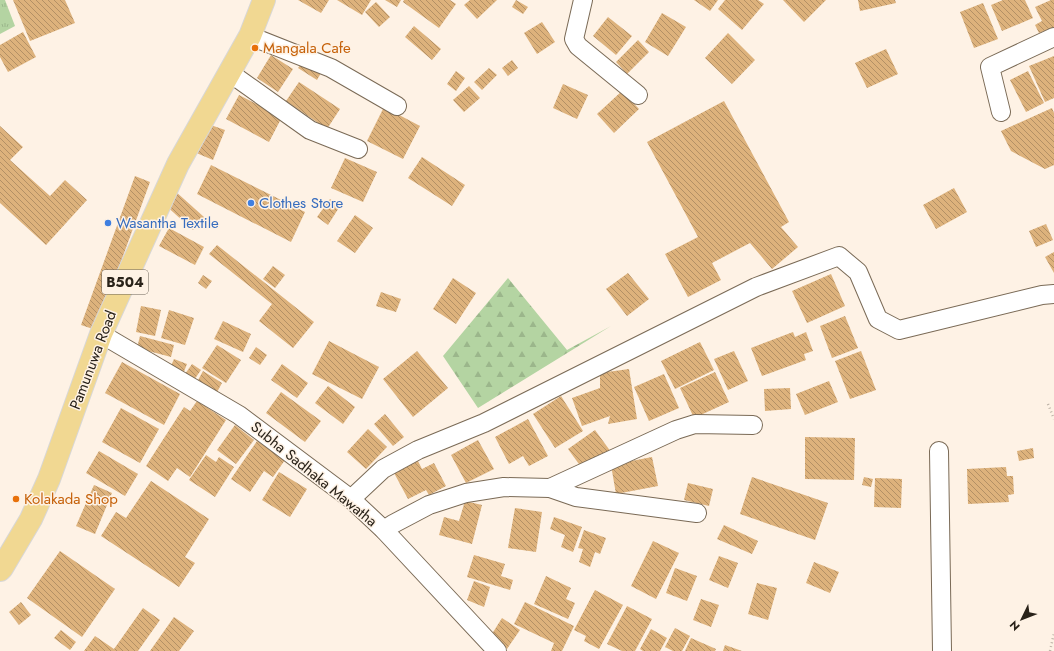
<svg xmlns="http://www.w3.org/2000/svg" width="1054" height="651" font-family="Jost,sans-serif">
	<defs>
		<pattern id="grass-tufts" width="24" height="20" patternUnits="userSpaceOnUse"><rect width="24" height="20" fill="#b4d4a2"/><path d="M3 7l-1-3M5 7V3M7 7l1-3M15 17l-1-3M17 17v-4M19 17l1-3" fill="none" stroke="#9bb68b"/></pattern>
		<pattern id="forest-firs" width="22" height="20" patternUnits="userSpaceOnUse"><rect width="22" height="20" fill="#b4d4a2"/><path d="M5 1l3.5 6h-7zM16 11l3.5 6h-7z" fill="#9bb68b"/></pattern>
		<pattern id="building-back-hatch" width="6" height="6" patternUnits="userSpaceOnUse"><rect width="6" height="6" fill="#ddb27c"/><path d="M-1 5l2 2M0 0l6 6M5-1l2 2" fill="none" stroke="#b39065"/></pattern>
	</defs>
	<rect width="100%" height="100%" fill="#fef2e5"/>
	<path fill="url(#grass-tufts)" d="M0,0h5l10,26 -15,8z"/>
	<path fill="url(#forest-firs)" d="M508,278l59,72 44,-24 -133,82 -35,-52z"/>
	<g fill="url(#building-back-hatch)">
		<path d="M13,0h52l10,23 -45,18z"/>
		<path d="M298,0h31l-8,13z"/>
		<path d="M337,0h34l-9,15z"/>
		<path d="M385,0h16l-4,7z"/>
		<path d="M404,0h46l6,4 -17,24 -36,-26z"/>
		<path d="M470,0h27l-20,19 -13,-14z"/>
		<path d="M516,0l12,7 -5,7 -11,-7z"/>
		<path d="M694,0h24l-8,11z"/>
		<path d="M725,0h33l6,4 -22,26 -24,-21z"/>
		<path d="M783,0h43l-22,22z"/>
		<path d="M858,0h37l1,3 -36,8z"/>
		<path d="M1003,0h22l8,18 -31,13 -11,-26z"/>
		<path d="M1051,0h3v27l-15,6 -4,-8 7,-4 -7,-14z"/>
		<path d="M376,2l14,15 -11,10 -14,-15z"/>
		<path d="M983,3l15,36 -24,9 -14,-36z"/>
		<path d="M662,13l24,14 -18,29 -23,-14z"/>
		<path d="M608,17l24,19 -16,19 -23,-19z"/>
		<path d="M542,22l13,20 -18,12 -13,-21z"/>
		<path d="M414,26l27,23 -9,11 -27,-23z"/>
		<path d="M23,32l13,25 -28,15 -8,-15v-12z"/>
		<path d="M728,33l27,27 -23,24 -27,-26z"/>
		<path d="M638,40l11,12 -22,22 -11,-12z"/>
		<path d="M886,49l12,25 -31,14 -12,-25z"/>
		<path d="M271,55l22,14 -15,23 -21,-14z"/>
		<path d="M1054,56v42l-9,4 -16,-36z"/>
		<path d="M512,60l6,8 -10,8 -6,-8z"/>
		<path d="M303,61l18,12 -4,7 -19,-12z"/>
		<path d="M489,68l8,7 -15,15 -8,-8z"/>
		<path d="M456,71l9,7 -9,13 -9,-7z"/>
		<path d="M1028,71l16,32 -18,9 -16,-32z"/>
		<path d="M299,82l41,27 -13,20 -41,-28z"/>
		<path d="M563,84l25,11 -11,24 -24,-11z"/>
		<path d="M469,86l11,12 -16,14 -11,-12z"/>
		<path d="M622,91l17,18 -25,24 -17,-19z"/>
		<path d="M239,95l43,22 -13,25 -43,-23z"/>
		<path d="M724,101l65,121 -8,5 17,20 -26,22 -22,-26 -38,20 9,17 -33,17 -23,-43 33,-17 -51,-95z"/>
		<path d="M384,107l36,19 -17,33 -36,-18z"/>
		<path d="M1052,108l2,5v52l-9,4 -34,-18 -10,-20z"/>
		<path d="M205,123l20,7 -12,30 -19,-8z"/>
		<path d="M0,126l23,21 -13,13 40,36 15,-16 22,20 -41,45 -46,-42z"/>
		<path d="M422,157l43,28 -13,21 -44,-28z"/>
		<path d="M345,158l32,14 -14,30 -32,-14z"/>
		<path d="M211,165l94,47 -14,30 -94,-48z"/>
		<path d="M135,176l15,6 -54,148 -15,-5z"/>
		<path d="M954,188l13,24 -31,17 -13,-24z"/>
		<path d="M175,191l29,26 -11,13 -29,-26z"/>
		<path d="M330,199l10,7 -12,19 -11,-8z"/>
		<path d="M355,215l18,13 -18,25 -18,-12z"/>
		<path d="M1046,224l7,16 -17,7 -7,-16z"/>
		<path d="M169,228l35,19 -9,18 -36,-19z"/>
		<path d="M217,245l97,77 -21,26 -34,-27 13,-17 -63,-50z"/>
		<path d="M1054,252v21l-9,-16z"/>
		<path d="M273,266l12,9 -10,13 -12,-9z"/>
		<path d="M628,273l21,26 -22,17 -21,-27z"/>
		<path d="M831,274l14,32 -38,17 -15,-32z"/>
		<path d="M203,275l9,6 -6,8 -8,-6z"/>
		<path d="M453,278l23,15 -20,31 -23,-15z"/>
		<path d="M381,292l20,7 -5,13 -20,-6z"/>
		<path d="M141,306l20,4 -6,26 -19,-4z"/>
		<path d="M169,310l25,8 -9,27 -24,-7z"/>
		<path d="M845,316l13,32 -26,10 -12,-32z"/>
		<path d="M223,321l28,13 -8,18 -29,-13z"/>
		<path d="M793,332l2,5 11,-5 7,19 -9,3 2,6 -44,16 -11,-28z"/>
		<path d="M140,336l34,9 -3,12 -34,-9z"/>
		<path d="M329,341l50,26 -17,32 -50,-25z"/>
		<path d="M700,342l14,28 -39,19 -14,-28z"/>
		<path d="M217,345l24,15 -15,23 -24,-15z"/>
		<path d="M256,347l11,8 -7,10 -11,-7z"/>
		<path d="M417,351l31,37 -35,29 -30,-38z"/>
		<path d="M734,351l14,30 -20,9 -14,-31z"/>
		<path d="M861,351l15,39 -26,9 -15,-38z"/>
		<path d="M174,359l13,5 -4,10 -13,-6z"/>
		<path d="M122,362l58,32 -16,31 -59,-32z"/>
		<path d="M192,364l9,6 -7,10 -9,-6z"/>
		<path d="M282,364l26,19 -11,15 -26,-18z"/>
		<path d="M629,369l8,50 -29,5 2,-8 -28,10 -10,-28 28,-10v-15z"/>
		<path d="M203,371l19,12 -6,11 -19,-12z"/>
		<path d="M715,372l14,30 -35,16 -14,-30z"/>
		<path d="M664,374l15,34 -30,13 -15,-34z"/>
		<path d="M829,381l9,21 -33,13 -9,-21z"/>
		<path d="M328,386l27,21 -12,17 -28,-21z"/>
		<path d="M790,388l1,21 -26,2 -1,-22z"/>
		<path d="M281,392l40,29 -16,21 -39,-29z"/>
		<path d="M561,396l22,35 -28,17 -22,-34z"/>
		<path d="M197,401l29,19 -36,57 -13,-9 -9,13 -22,-15 38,-59 6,4z"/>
		<path d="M121,408l38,21 -19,34 -38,-21z"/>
		<path d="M385,414l19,23 -11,9 -19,-22z"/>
		<path d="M528,419l20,37 -19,10 -6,-10 -14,8 -14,-27z"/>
		<path d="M235,425l19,15 -18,24 -19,-14z"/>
		<path d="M368,429l19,18 -21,22 -19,-17z"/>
		<path d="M595,430l16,22 -27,19 -16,-22z"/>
		<path d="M805,437l50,1 -1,42 -49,-1z"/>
		<path d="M478,440l16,29 -28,14 -15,-28z"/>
		<path d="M257,441l28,19 -12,17 -9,-6 -14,21 -19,-13z"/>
		<path d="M1033,448l1,10 -15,3 -2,-10z"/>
		<path d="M99,451l39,23 -13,22 -39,-23z"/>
		<path d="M206,455l10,7 3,-5 15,10 -19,30 -26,-17z"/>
		<path d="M652,457l6,29 -42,8 -5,-29z"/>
		<path d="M417,459l5,10 12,-6 12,23 -17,9 -3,-5 -18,9 -15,-28z"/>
		<path d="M1006,467l1,9h6l1,18 -6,1 1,7 -41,2 -1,-35z"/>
		<path d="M279,472l28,17 -17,28 -28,-17z"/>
		<path d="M752,477l76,26 -13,37 -75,-26z"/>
		<path d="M864,477l9,2 -2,8 -9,-2z"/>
		<path d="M875,478l27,1 -1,29 -27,-1z"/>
		<path d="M151,481l58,38 -24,38 10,6 -16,24 -78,-51 15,-24 10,6z"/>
		<path d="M688,483l25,6 -4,17 -25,-6z"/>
		<path d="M94,485l18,8 -17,41 -19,-8z"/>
		<path d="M465,501l17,4 -10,39 -33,-9 5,-18 15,4z"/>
		<path d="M515,508l27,4 -6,40 -28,-4z"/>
		<path d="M554,517l28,10 -9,25 -12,-5 4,-12 -15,-6z"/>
		<path d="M724,525l34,16 -6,13 -35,-15z"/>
		<path d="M584,530l22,8 -6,16 -5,-2 -5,15 -11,-5 4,-13 -5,-1z"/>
		<path d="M653,541l26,12 -23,46 -25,-13z"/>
		<path d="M60,551l55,38 -33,48 -55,-39z"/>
		<path d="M474,555l31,9 -4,12 12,4 -3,10 -43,-13z"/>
		<path d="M719,556l19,7 -10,25 -19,-8z"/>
		<path d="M814,562l25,10 -9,21 -24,-10z"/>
		<path d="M675,568l22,8 -10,25 -21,-8z"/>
		<path d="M546,576l25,12 -5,11 9,4 -7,16 -34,-15z"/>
		<path d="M474,581l16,6 -6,20 -17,-7z"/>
		<path d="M757,583l20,5 -9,32 -20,-6z"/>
		<path d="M595,590l28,15 -24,44 -15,-8 2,-5 -12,-6z"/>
		<path d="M701,599l18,6 -8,22 -18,-7z"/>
		<path d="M21,602l10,13 -12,10 -10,-13z"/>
		<path d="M525,602l49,24 -12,25h-11l3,-8 -40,-19z"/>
		<path d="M627,606l25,13 -17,32h-13l-15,-7z"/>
		<path d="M143,608l17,12 -22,31h-54l11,-15 19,13z"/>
		<path d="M174,617l20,14 -15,20h-29z"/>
		<path d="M502,618l18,12 -13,19 -17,-12z"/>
		<path d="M675,628l15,8 -8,15h-9l-8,-4z"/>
		<path d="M651,629l16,9 -7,13h-17l-3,-2z"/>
		<path d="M61,630l15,12 -6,8 -16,-12z"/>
		<path d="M691,638l25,11 -1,2h-30z"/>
		<path d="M725,645l17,6h-19z"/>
	</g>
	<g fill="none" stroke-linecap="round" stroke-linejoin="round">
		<defs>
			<g id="minor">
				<path d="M583,0l-9,39 4,7 60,49"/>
				<path d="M250,36l81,32 66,38"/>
				<path d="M230,73l80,57 48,19"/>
				<path d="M1001,112l-11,-45 64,-30"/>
				<path d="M101,334l138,81 112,84 33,31 113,121"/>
				<path d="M939,451l3,200"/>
				<path d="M550,488l26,9 121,16"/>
				<path d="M351,499l32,-30 35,-19 66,-27 272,-136 83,-31 19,16 20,47 21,11 143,-35 12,-1"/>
				<path d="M384,530l9,-6 36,-19 37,-12 38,-6 46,1 126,-58 19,-6 58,1"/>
			</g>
			<path id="major" d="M0,570l2,-2 29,-49 18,-40 52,-145 77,-170 72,-128 14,-36"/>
		</defs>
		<use href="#minor" stroke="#7a6a56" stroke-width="20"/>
		<use href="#major" stroke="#d8d7d6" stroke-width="24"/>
		<g stroke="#bbb1a5" stroke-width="2.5" stroke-dasharray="1 3" stroke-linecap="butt">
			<path d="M1048,404l6,15"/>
			<path d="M1050,651l4,-18"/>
		</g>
		<use href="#minor" stroke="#fff" stroke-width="18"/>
		<use href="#major" stroke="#f1d892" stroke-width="22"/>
	</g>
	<g fill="#e8710a" stroke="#fef2e5" stroke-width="1.5">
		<circle cx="255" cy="48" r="4"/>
		<circle cx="16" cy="499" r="4"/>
	</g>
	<g fill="#3f7fe0" stroke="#fef2e5" stroke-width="1.5">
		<circle cx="251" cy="203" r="4"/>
		<circle cx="108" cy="223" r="4"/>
	</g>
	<g text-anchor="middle" stroke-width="3" stroke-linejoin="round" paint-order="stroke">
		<rect fill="#fef2e5" stroke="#696056" stroke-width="1" x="102" y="270" width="46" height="24" rx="3"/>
		<g font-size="14" font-weight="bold" fill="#292219">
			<text x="125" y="287">B504</text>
		</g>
		<g font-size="15" fill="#c56008" stroke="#fef2e5" text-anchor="start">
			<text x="263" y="53">Mangala Cafe</text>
			<text x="24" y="504">Kolakada Shop</text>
		</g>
		<g font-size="15" fill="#366cbe" stroke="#fef2e5" text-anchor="start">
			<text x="259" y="208">Clothes Store</text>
			<text x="116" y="228">Wasantha Textile</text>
		</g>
		<g font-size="15" fill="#292219" stroke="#fef2e5">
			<text transform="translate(93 360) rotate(-69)" y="5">Pamunuwa Road</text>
			<text transform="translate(314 474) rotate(39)" y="5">Subha Sadhaka Mawatha</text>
		</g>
	</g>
	<g transform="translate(1022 619) rotate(227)" stroke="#fef2e5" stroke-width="3" paint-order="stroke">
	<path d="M0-3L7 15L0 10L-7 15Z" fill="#292219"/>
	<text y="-6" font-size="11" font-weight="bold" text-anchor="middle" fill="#292219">N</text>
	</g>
</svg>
